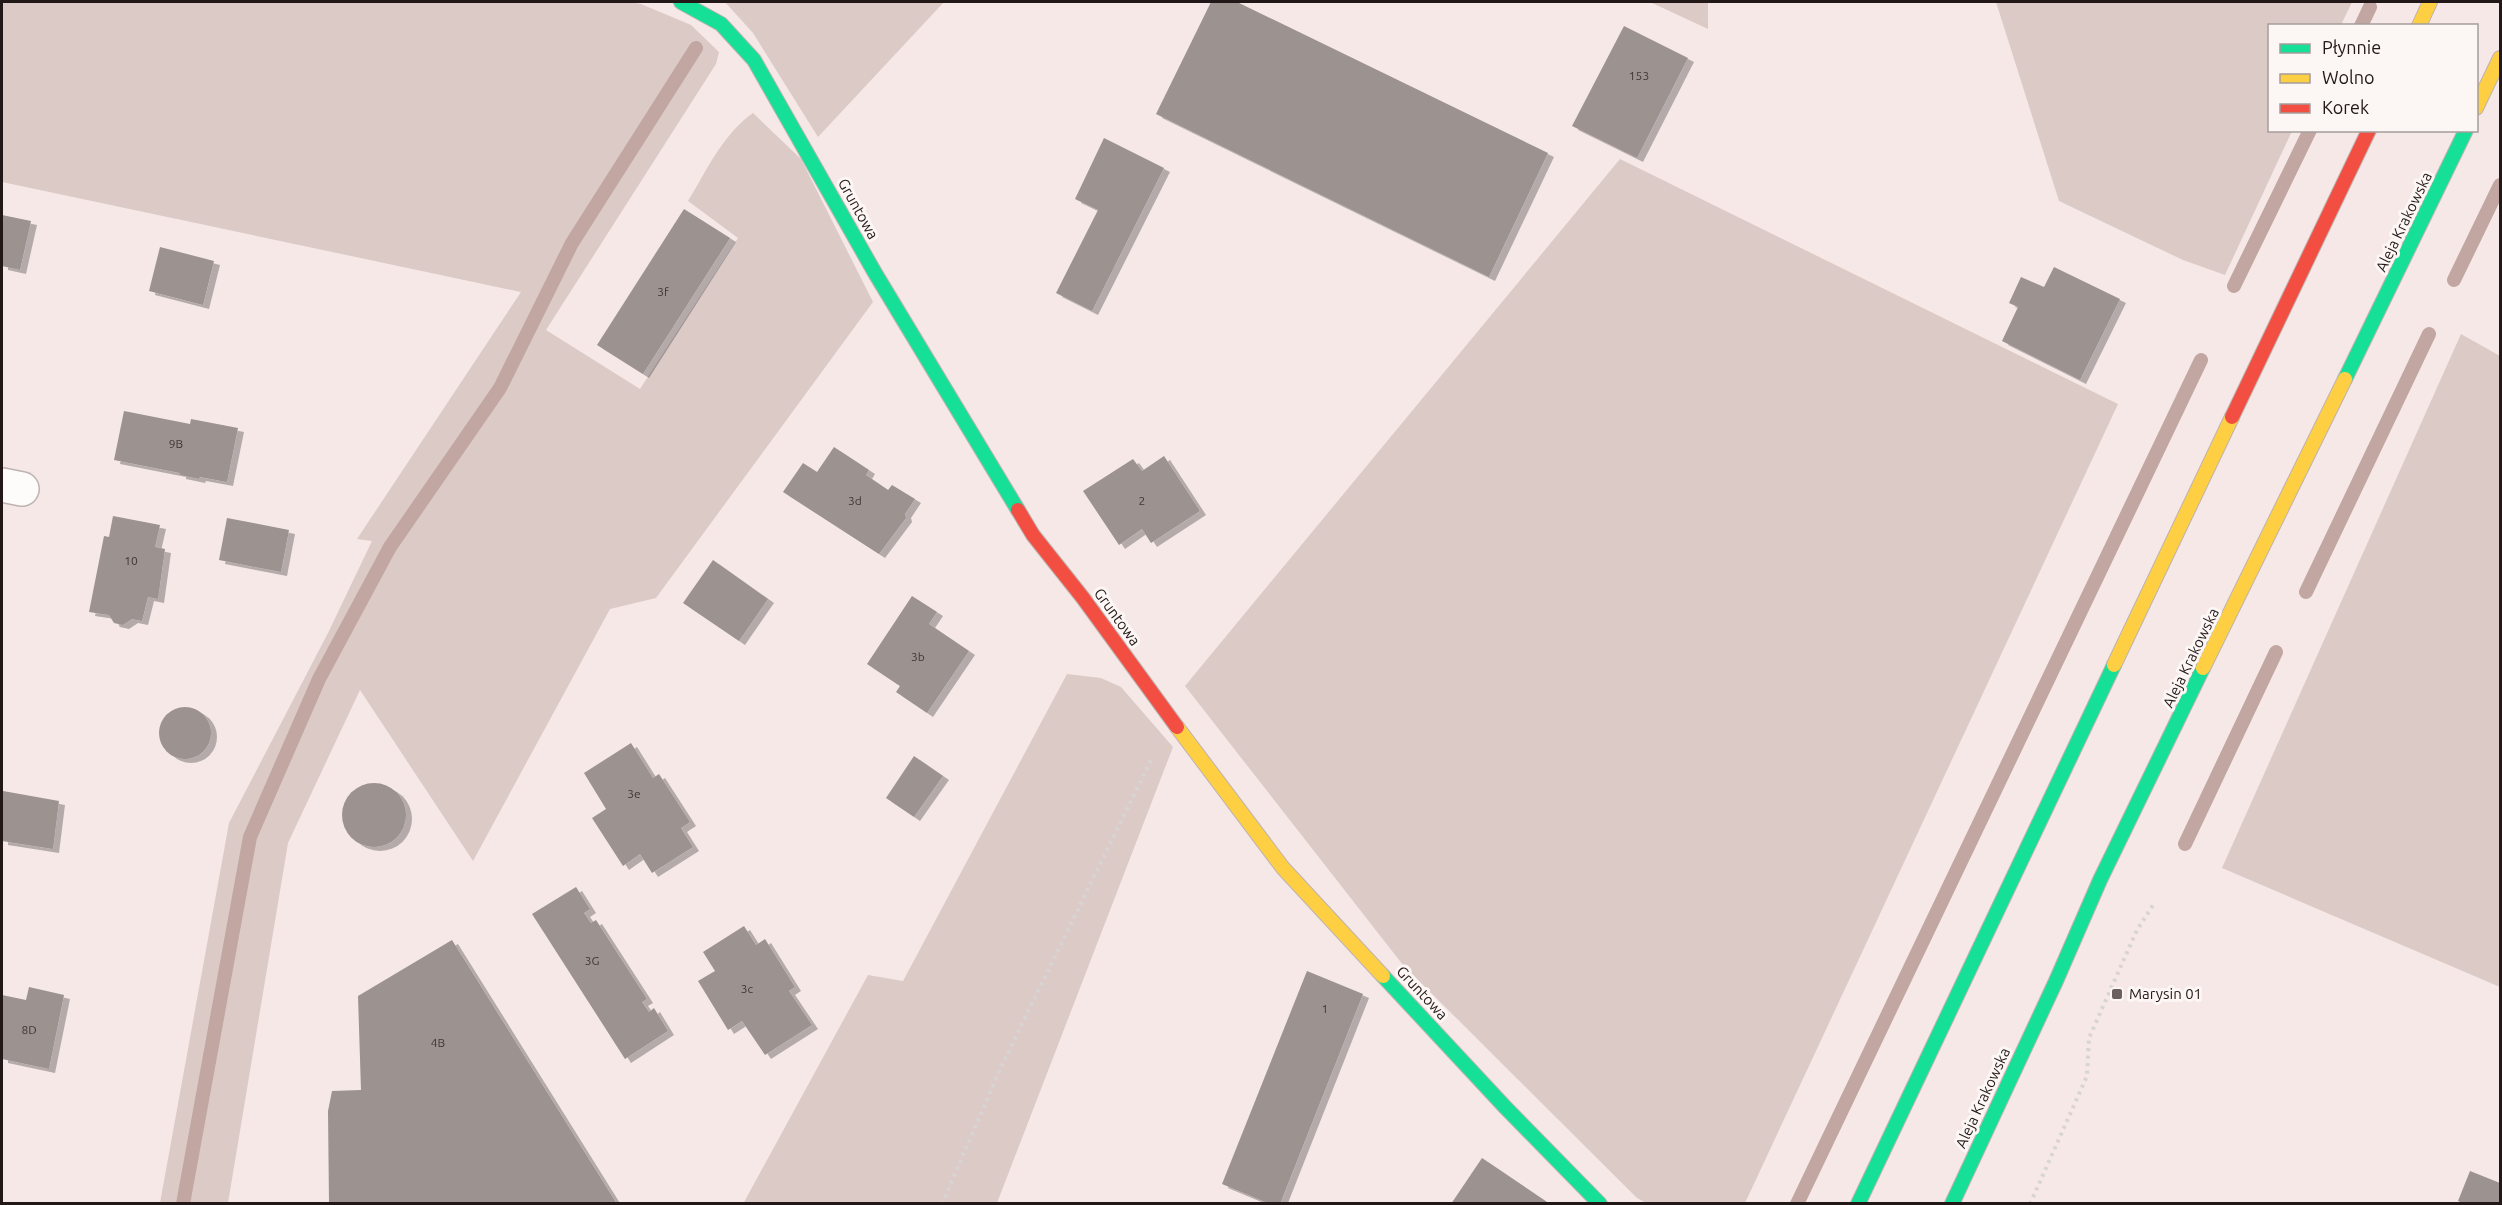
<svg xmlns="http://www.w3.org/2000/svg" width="2502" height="1205" font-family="Ubuntu,sans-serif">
	<defs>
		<filter id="shadow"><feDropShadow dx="6" dy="4" stdDeviation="0" flood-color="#0004"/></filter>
	</defs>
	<rect width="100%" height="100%" fill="#f5e8e6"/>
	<g fill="#dccac7">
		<path d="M2,2h627l12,2 50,21 28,27 -3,12 -170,266 94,59 98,-151 -50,-37c19,-31 35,-67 65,-88l48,46 72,143 -217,296 -46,11 -137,252 -113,-171 -72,153 -60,360h-68l69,-380 99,-190 44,-92 -15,-2 164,-247 -519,-110z"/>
		<path d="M725,2h219l-126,135 -65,-104z"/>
		<path d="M1650,2h58v27z"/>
		<path d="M1996,2h356l-11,23 -71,1v104l22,1 -67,144 -42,-15 -124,-59z"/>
		<path d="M1620,159l498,245 -373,799h-99l-9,-5 -234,-233 -218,-279z"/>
		<path d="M2461,334l39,22v631l-278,-119z"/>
		<path d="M1067,674l34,4 20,9 52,60 -176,456 -254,1 125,-229 35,6z"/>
	</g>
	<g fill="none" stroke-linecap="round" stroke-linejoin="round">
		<g stroke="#c1a6a2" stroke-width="14">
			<path d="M2361,26l9,-19"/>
			<path d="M2454,280l46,-95"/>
			<path d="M2234,286l76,-156"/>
			<path d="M2306,592l123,-258"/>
			<path d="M2185,844l91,-192"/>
			<path d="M183,1204l67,-367 69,-158 71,-132 110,-159 72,-145 124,-195"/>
			<path d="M1797,1204l404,-844"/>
		</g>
	</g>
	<g fill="#9c9290" filter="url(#shadow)">
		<path d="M1211,2h26l311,151 -59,124 -333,-163z"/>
		<path d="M1624,26l64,32 -51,100 -65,-32z"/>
		<path d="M1104,138l60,30 -72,143 -36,-18 42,-83 -23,-11z"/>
		<path d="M684,209l46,29 -87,136 -46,-29z"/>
		<path d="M2,215l29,6 -11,49 -18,-4z"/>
		<path d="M160,247l54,14 -11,44 -54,-14z"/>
		<path d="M2054,267l66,32 -40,81 -78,-39 16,-34 -9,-4 12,-26 23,10z"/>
		<path d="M124,411l66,13 1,-5 47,9 -11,54 -27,-5 -1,2 -19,-4v-2l-66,-13z"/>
		<path d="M834,447l35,23 -3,5 22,15 4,-5 23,14 -10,15 1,4 -27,36 -96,-62 20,-29 14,9z"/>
		<path d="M1164,456l36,55 -49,32 -9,-14 -23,16 -36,-54 50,-32 9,12z"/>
		<path d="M113,516l47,9 -5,22 10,2 -7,50 -10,-2 -6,24 -10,-2 -9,6 -9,-2 -5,-8 -20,-3 15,-76 5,1z"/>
		<path d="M227,518l62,12 -8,42 -62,-12z"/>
		<path d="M713,560l55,39 -29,42 -56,-38z"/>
		<path d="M912,596l25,16 -8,12 40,27 -42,62 -31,-21 4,-6 -33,-22z"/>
		<circle cx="185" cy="733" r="26"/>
		<path d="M631,743l22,35 6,-4 31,48 -9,6 12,19 -41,26 -12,-19 -17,12 -31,-48 14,-9 -22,-36z"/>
		<path d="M914,756l29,20 -29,41 -28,-19z"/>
		<circle cx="374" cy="815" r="32"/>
		<path d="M3,791l56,10 -6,48 -51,-8z"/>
		<path d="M576,887l14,22 -6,4 7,10 5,-3 51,79 -5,3 7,10 5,-4 14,23 -43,28 -93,-145z"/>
		<path d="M744,926l12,19 9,-6 30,48 -6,4 23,34 -47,30 -23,-34 -14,9 -30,-49 17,-10 -12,-19z"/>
		<path d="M452,940l165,264h-288l-1,-93 4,-20 29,-1 -3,-94z"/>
		<path d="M1307,971l56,23 -83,210h-10l-48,-20z"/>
		<path d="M29,987l35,8 -15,74 -47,-10v-64l24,5z"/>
		<path d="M1482,1158l65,44 -96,2z"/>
		<path d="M2470,1171l30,12v21h-35l-7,-3z"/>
	</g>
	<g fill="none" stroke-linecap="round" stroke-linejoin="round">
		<defs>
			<path id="street" d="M2,485l20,4"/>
			<g id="fast">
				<path d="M681,2l40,22 33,36 121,213 143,237"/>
				<path d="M2345,379l121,-249"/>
				<path d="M1383,976l122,131 95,97"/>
				<path d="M1858,1204l256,-539"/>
				<path d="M1952,1204l104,-223 44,-101 103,-212"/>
			</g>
			<g id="slow">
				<path d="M2419,26l11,-24"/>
				<path d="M2476,108l24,-50"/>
				<path d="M2114,665l118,-248"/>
				<path d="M2203,668l142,-289"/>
				<path d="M1177,727l106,141 100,108"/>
			</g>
			<g id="jam">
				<path d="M2232,417l137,-287"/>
				<path d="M1018,510l15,25 50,63 94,129"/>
			</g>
		</defs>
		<use href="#street" stroke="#bdb3b1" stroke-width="36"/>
		<use href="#fast" stroke="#bdb3b1" stroke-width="16"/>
		<use href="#slow" stroke="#bdb3b1" stroke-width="16"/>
		<use href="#jam" stroke="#bdb3b1" stroke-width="16"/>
		<g stroke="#d8d4d4" stroke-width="4" stroke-dasharray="3 4.5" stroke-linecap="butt">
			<path d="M942,1204l60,-139 150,-307"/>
			<path d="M2030,1204l57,-128 2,-38 48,-108 18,-28"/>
		</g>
		<use href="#street" stroke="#fefcfb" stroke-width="33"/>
		<use href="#fast" stroke="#16e098" stroke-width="14"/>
		<use href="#slow" stroke="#ffcf43" stroke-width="14"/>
		<use href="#jam" stroke="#f24e42" stroke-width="14"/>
	</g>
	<rect fill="#6c615f" stroke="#fcf6f5" stroke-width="2" x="2111" y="988" width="12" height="12" rx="3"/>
	<g text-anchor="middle" stroke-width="6" stroke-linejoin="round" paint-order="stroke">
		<g font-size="12" fill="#403635">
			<text x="1639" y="80">153</text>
			<text x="663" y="296">3f</text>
			<text x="176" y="448">9B</text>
			<text x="855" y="505">3d</text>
			<text x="1142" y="505">2</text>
			<text x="131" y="565">10</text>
			<text x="918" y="661">3b</text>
			<text x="634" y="798">3e</text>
			<text x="592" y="965">3G</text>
			<text x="747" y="993">3c</text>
			<text x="1325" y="1013">1</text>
			<text x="29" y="1034">8D</text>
			<text x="438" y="1047">4B</text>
		</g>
		<g font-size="15" fill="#221817" stroke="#fcf6f5">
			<text transform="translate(858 209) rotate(61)" y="5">Gruntowa</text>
			<text transform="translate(2404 222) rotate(-64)" y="5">Aleja Krakowska</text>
			<text transform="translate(1117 617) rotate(54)" y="5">Gruntowa</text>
			<text transform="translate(2191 658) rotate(-64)" y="5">Aleja Krakowska</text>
			<text transform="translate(1422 993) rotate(47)" y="5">Gruntowa</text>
			<text transform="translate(1983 1098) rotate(-65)" y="5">Aleja Krakowska</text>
		</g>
		<g font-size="15" fill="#221817" stroke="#fcf6f5" text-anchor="start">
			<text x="2129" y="999">Marysin 01</text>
		</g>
	</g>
	<rect width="2502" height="1205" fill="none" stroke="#221817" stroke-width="6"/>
	<rect x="2268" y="24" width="210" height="108" fill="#fcf6f5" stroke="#a59d9c" stroke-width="1.5"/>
	<rect x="2280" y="44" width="30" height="9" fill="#16e098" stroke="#a59d9c" stroke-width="1.5"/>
	<text x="2322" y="54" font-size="18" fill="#221817">Płynnie</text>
	<rect x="2280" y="74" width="30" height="9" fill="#ffcf43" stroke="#a59d9c" stroke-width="1.5"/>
	<text x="2322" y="84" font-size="18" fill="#221817">Wolno</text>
	<rect x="2280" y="104" width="30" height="9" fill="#f24e42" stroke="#a59d9c" stroke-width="1.5"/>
	<text x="2322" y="114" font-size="18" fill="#221817">Korek</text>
</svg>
